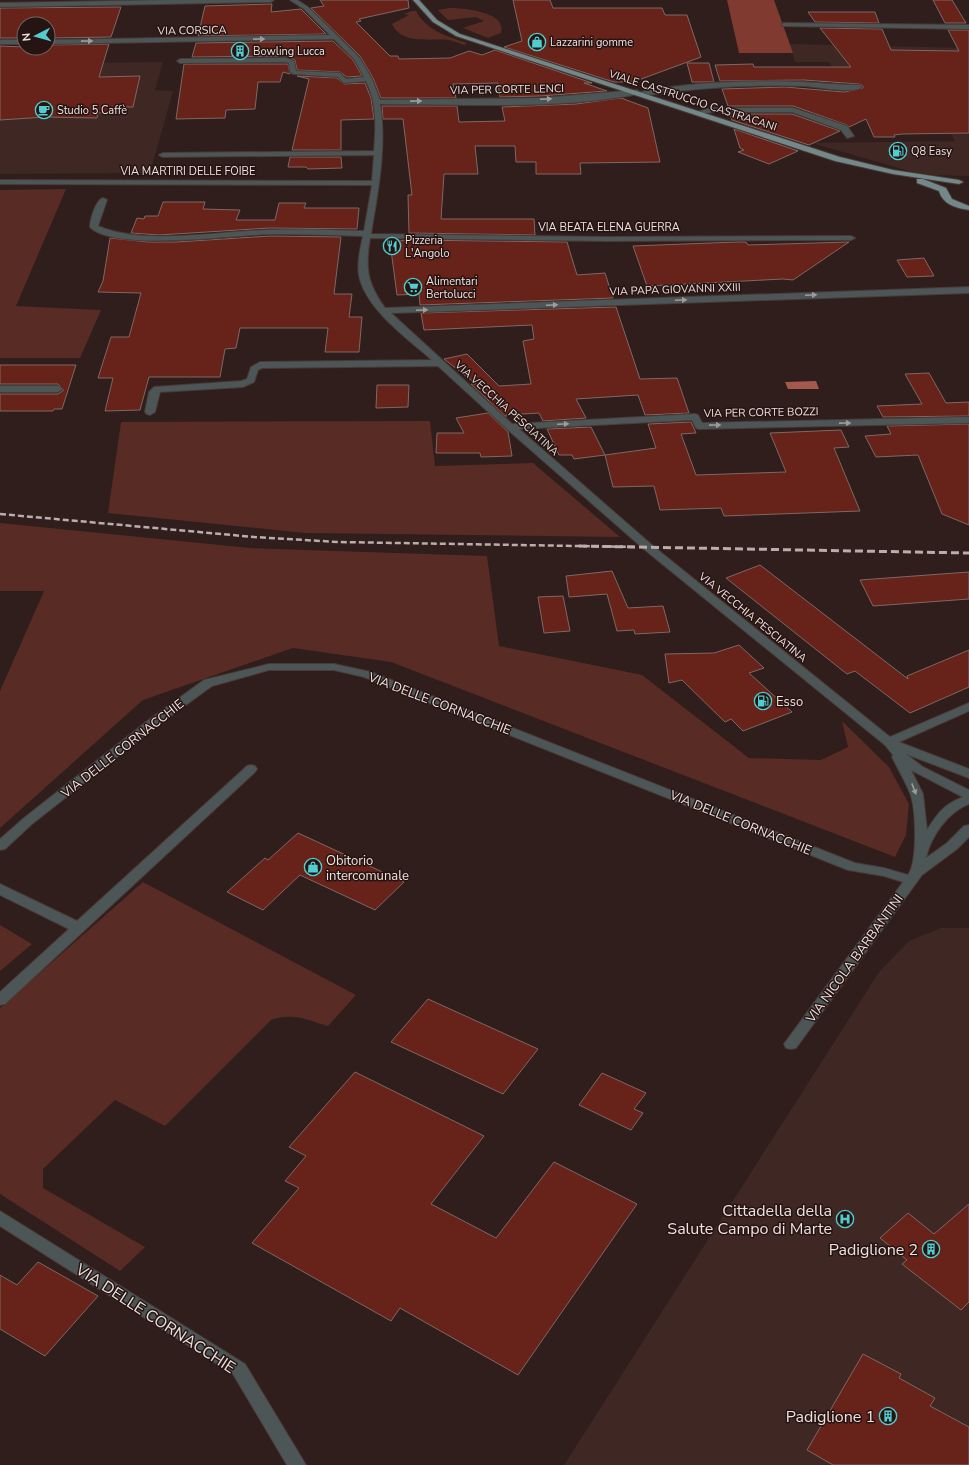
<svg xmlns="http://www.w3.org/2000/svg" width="969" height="1465" font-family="'Nunito Sans',sans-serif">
	<rect width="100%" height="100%" fill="#2f1e1b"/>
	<g fill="#3f2723">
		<path d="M790,44l179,4v128l-36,-1 -21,-3 -100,-29 143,-2 -29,-57h-83l-14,-22h-34z"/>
		<path d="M0,61l65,2 98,-1 -8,28 18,1 -23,82 -150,1z"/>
		<path d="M941,928h28v537h-405l315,-493 30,-31z"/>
	</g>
	<g fill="#582b24">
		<path d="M450,8c13,0 58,4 51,25l-13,5 -25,-10 21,-7 -8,-4 -28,3 -10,-10z"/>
		<path d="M412,11h4c10,19 32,26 51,32l-3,2c-5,-2 -10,-4 -15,-5 -18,-2 -48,5 -57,-16l17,-9 -5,-1z"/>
		<path d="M66,189l-50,117 85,4 -21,48h-80v-168z"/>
		<path d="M430,421l5,45 98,-3 87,74 -315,-4 -197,-20 13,-91z"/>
		<path d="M0,523l250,25 237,8 12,90 143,29 107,83 72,2 27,-13 -6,-26 47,46 20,37 -3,31 -11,22 -504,-195 -98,-14 -150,52 -143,128v-137l44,-100h-44z"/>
		<path d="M143,882l213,113 -28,31c-20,-6 -36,-14 -57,-6l-106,106 -50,-26 -72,69v19l102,59 -25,24 -120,-77v-186z"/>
		<path d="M0,925l32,19 -32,27z"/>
	</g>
	<path fill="#813a2f" d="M727,0h47l19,53h-54z"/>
	<path fill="#a3594d" d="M816,381l3,8h-31l-3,-7z"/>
	<g fill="#672219" stroke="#7e6864">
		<path d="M320,0h88l1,8 -50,11 2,2 -5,1 34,34h8l1,3 51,-1 19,-7 13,4 13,-5 97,33h-8l23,8 -67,5 -40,1 -2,-14 -45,1 3,14h-75l-8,-20 -13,-22 -49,-48 13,-2z"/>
		<path d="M513,0h37l3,8h109l3,7h22l14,42 -68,25h-19l-110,-35 18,-6z"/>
		<path d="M933,0h19l14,23h-21z"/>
		<path d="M272,4l-1,8 30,-3 25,25 -128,2 7,-30z"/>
		<path d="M121,7l-10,30 -63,1v-14h-24v14h-24v-30z"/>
		<path d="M808,12h67l4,11 -64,-1z"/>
		<path d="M820,28l62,1 9,21 68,1 -11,-21h21v103l-67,1 -8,1 1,2h-21l-8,-18 -17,8 -2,-2 -54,-19h-65l-6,-17 63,-2 59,5 19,-4v-2l-4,-2 -55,-4 -84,1 -5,-16 38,-1 1,3h97z"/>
		<path d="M333,41l20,19 9,16 -15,1 -7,-5 -43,-2 -2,-10 -9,-4 -94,1 4,-14z"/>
		<path d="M109,44l-10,33 41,-1 -7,31h-9l-1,5 -25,1 -1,5 -51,-1 -46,3v-74l48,2v-3z"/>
		<path d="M687,63h22l5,19h-22z"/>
		<path d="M184,64h104l2,10 -7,-2 -3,10h-22l-3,27 -29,1 -1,8 -49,1z"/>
		<path d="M297,76l40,2 7,6 21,-1 6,15 3,21 -33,1v30h-49l17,-71z"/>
		<path d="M621,98l27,10 12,54 -80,1 1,11h-45v-12h-20l-1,-16h-40l3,28h-34l-3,45h93l1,16 -126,-2 -1,-38h4l-9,-76h-20l-1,-13h75l2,16 46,-1 -3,-14 74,-3z"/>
		<path d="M730,114h62l48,17 -31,14 -77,-25z"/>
		<path d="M734,129l64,22 -29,13 -31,-12 6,-2 -4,-2z"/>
		<path d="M290,157h51l1,11 -34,1 -2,-2h-18z"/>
		<path d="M163,202h42l-2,7 37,1 -4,10h39l4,-17h27l-2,5h55l-2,21 -87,-1 -111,7 -28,-2 6,-15 7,1 1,-3h13z"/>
		<path d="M271,236l70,1 -7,57h18l-3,23h13l-3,35h-34l3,-24h-88l-4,20 -11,1 -5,28h-71l-9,33 -35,1 8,-33h-15l13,-41h18l12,-44 -43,-1 5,-11 7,-43 38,4h28z"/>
		<path d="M409,240l158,2 10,33 28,-2 8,25 -193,7 -1,-11 -22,1 -7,-53z"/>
		<path d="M737,242h9l2,3 101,-3 -56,38 -10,-1 -136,7 -14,-40z"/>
		<path d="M924,258l10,18 -27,1 -10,-17z"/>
		<path d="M616,307l24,72 37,-1 12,35 -44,2 -7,-20 -62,4 10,19 -43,3 -4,-8 -33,2v2l-35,-33h5l-32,-25 23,-5 32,32 32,-2 -8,-43 11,-2 -2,-14 -108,5 -3,-17z"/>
		<path d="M0,365h76l-14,44h-8l-1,2h-53v-17h58l6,-4 -6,-6h-58z"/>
		<path d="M929,373l17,30 23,-1v14l-86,1 -6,-11 45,-2 -17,-30z"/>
		<path d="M377,385h32l-1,22 -32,1z"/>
		<path d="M488,413l20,19 4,24 -31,1 -1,-4h-44l1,-20h27l-8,-15z"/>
		<path d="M691,422l5,11 -15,1 15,41 90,-3 -16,-39 71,-3 8,17 -15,1 26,63 -136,5 -3,-8 -61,2 -6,-24 -41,1 -8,-32 -31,4 -2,-4h-13l-12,-26 44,-2 14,28 51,-7 -8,-24z"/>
		<path d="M969,424v101l-27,-11 -24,-59 -42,2 -11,-21 26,-2 -4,-8z"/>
		<path d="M760,565l148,114 -1,-3 62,-26v37l-59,26 -55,-42 -8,3 -121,-96z"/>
		<path d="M612,571l16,37 35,-2 7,26 -35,2 -1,-4 -17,1 -10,-37 -38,3 -3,-21z"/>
		<path d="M969,572v27l-96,7 -13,-26z"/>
		<path d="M563,596l7,35 -26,2 -6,-36z"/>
		<path d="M739,645l25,23 -15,5 43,39 -49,19 -12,-12 -6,3 -43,-42 -13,3 -4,-29 49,-1z"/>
		<path d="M298,833l106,49 -29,28 -75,-35 -37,35 -36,-18 38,-34 3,2z"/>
		<path d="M428,999l110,50 -35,45 -112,-52z"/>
		<path d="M355,1072l129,64 -53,68 65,34 58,-76 83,42 -119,171 -118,-67 -9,13 -139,-78 47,-55 -14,-7 21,-25 -17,-9z"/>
		<path d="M602,1073l44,20 -12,16 9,4 -12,17 -52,-25z"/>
		<path d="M969,1204v98l-8,8 -59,-46 5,-4 -27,-22 28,-25 26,21z"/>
		<path d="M38,1262l60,34 -53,60 -45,-27v-54l17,10z"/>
		<path d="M863,1354l38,20 -2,4 36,20 -5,8 39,21v38h-136l-26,-15z"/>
	</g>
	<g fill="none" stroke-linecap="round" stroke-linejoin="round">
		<defs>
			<g id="minor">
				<path d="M169,0h105l-3,2 -271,5v-4z"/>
				<path d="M290,0h7l11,7 51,50 13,22 8,21 160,-2 97,-8 3,2c53,-10 111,-12 164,-10 19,1 37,3 55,3l3,2c-8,7 -45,0 -57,-1 -54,-2 -109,2 -163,10l-3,-2c-81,16 -176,10 -259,10 7,43 -2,87 -9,130l236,3 244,-1 4,2 -4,2 -244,1 -237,-3c-5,31 -3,45 15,70l584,-21v6l-578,20 121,111 183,-10 3,1 4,8 267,-6v6l-270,6 -3,-1 -4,-8 -173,9 134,117 237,191 79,-34v8l-70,31 70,27v9l-63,-24 17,13 46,23v14c-21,8 -38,32 -43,54l21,-15 17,-17 5,-1v12l-12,12 -35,26 -126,173 -5,1 -5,-1 -2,-4 119,-162 -19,-6 -36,-6 -484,-193 -30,-7h-65l-57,16 -58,42 -122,96 -27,25 -5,1v-11l24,-21 122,-96 58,-42 65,-16h65l37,8 484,191 29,5 24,7c10,-14 8,-67 2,-82 -5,-12 -12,-24 -18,-36l1,-2 -8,-10 -240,-195 -138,-121 -69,-63 -176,2 -4,2 -4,12 -11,5 -83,5 -5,20 -5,3 -3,-1 -2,-2 4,-20 5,-5 87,-6 6,-2 4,-12 9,-5 172,-2c-24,-21 -63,-49 -72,-80 -4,-14 0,-30 3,-44 -31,-1 -61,-2 -92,-2 -36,1 -157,18 -181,-7 0,-8 6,-27 13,-29l4,2 -9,26c46,20 121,5 172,4 31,-1 62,0 94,1l8,-46 -372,-1v-4l372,1 2,-26 -211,2 -4,-2 4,-2 211,-2c2,-24 3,-48 -8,-70l-22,2 -6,-6 -45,-3 -3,-2 -1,-9 -4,-1 -105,1 -3,-2 3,-2 106,-1 8,3 2,10 44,2 6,6 18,-2 -10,-18 -20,-20 -286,5v-4l282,-5 -26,-26zM911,770l52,27c-20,8 -25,16 -36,33l-4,-36z"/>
				<path d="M784,23l185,2v4l-187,-3v-2z"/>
				<rect x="0" y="40" width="24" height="4"/>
				<path d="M712,108h81l54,18 7,10 -7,2 -6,-8 -49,-18h-80l-15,3 -4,-2z"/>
				<path d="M0,386h58l5,3 -5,3h-58z"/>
				<path d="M251,765l4,1 2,3 -2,3 -250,232 -5,1v-13l69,-63 -69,-34v-11l77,37 170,-155z"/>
				<path d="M0,1211l245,153 61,101h-19l-54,-91 -233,-148z"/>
			</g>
			<g id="major">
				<path d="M413,0h6l18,20 23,14 380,123 53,13 66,10 4,2 -4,2 -66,-10 -58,-13 -379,-125 -23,-14z"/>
				<path d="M917,179h6l23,9 6,11 17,7v4c-12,-2 -26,-5 -30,-19l-22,-8z"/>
			</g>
		</defs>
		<use href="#minor" stroke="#4a3936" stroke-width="2"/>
		<use href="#major" stroke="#4a3936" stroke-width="2"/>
		<use href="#minor" fill="#4c5656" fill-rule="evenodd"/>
		<use href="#major" fill="#738888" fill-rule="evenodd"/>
		<path stroke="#bbadab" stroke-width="2.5" stroke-dasharray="6 3" stroke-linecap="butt" d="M0,514l254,23 84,5 298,5"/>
		<path stroke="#bbadab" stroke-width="3" stroke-dasharray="8 4" stroke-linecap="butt" d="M579,546l390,7"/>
	</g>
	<defs><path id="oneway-solid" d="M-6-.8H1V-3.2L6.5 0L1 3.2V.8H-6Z"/></defs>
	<g fill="#9d9c9a">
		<use href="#oneway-solid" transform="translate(259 39) rotate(-1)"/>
		<use href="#oneway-solid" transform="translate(87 41) rotate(-1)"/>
		<use href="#oneway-solid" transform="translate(546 99) rotate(-3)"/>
		<use href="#oneway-solid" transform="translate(416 101) rotate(-1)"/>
		<use href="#oneway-solid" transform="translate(811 295) rotate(-2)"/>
		<use href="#oneway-solid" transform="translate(681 300) rotate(-2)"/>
		<use href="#oneway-solid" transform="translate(552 305) rotate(-2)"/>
		<use href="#oneway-solid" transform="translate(422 310) rotate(-2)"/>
		<use href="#oneway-solid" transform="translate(845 423) rotate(-1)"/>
		<use href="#oneway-solid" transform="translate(563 424) rotate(-3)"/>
		<use href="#oneway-solid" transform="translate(715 425) rotate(-1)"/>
		<use href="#oneway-solid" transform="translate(914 789) rotate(69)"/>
	</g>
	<defs>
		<symbol id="shop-ring" viewBox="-11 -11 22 22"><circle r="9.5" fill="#251412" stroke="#52cdcf" stroke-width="1.5"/><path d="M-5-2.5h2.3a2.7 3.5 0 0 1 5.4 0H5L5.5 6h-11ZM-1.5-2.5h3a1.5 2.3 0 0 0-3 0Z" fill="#52cdcf"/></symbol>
		<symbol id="building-ring" viewBox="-11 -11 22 22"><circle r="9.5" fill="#251412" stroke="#52cdcf" stroke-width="1.5"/><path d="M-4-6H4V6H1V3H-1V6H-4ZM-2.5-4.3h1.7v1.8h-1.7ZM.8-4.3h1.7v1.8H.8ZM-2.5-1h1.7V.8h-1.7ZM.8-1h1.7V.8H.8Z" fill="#52cdcf"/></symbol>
		<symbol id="cafe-ring" viewBox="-11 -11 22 22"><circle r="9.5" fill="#251412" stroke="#52cdcf" stroke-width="1.5"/><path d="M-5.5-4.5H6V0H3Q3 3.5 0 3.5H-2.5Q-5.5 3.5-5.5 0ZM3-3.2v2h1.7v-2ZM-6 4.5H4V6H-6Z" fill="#52cdcf"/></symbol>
		<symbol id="fuel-ring" viewBox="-11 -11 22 22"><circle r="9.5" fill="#251412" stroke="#52cdcf" stroke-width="1.5"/><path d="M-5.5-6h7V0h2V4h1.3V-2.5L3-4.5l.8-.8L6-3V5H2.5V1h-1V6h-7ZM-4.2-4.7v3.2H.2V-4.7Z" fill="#52cdcf"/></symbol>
		<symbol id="restaurant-ring" viewBox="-11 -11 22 22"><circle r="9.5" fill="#251412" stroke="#52cdcf" stroke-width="1.5"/><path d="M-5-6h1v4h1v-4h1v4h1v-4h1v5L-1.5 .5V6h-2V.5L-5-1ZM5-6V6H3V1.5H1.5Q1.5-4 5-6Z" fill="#52cdcf"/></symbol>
		<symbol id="supermarket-ring" viewBox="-11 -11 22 22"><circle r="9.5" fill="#251412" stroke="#52cdcf" stroke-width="1.5"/><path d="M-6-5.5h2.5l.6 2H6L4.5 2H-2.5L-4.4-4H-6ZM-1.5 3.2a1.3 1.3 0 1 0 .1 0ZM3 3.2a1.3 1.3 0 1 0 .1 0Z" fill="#52cdcf"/></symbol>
		<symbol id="hospital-ring" viewBox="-11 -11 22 22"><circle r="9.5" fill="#251412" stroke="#52cdcf" stroke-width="1.5"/><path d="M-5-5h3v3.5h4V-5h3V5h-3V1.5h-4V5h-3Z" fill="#52cdcf"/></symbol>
	</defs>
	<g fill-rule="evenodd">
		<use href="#shop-ring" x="527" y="32" width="20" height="20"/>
		<use href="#building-ring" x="230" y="41" width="20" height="20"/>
		<use href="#cafe-ring" x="34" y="100" width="20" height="20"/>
		<use href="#fuel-ring" x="888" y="141" width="20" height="20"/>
		<use href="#restaurant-ring" x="382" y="236" width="20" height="20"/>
		<use href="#supermarket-ring" x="403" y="277" width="20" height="20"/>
		<use href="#fuel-ring" x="753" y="691" width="20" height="20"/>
		<use href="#shop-ring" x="303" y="857" width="20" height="20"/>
		<use href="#hospital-ring" x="835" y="1209" width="20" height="20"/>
		<use href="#building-ring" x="921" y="1239" width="20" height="20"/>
		<use href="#building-ring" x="878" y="1406" width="20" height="20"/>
	</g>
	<g text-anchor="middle" stroke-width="3" stroke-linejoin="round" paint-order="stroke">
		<g font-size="11" fill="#eee1df" stroke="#251412">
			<text transform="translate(192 30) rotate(-1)" y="4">VIA CORSICA</text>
			<text transform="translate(507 89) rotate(-1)" y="4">VIA PER CORTE LENCI</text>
			<text transform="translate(693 100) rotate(18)" y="4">VIALE CASTRUCCIO CASTRACANI</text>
			<text x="188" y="175">VIA MARTIRI DELLE FOIBE</text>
			<text x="609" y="231">VIA BEATA ELENA GUERRA</text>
			<text transform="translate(675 289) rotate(-2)" y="4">VIA PAPA GIOVANNI XXIII</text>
			<text transform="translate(507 408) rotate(42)" y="4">VIA VECCHIA PESCIATINA</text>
			<text transform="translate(761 412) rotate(-1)" y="4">VIA PER CORTE BOZZI</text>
			<text transform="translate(753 617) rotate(39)" y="4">VIA VECCHIA PESCIATINA</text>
		</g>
		<g font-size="11" fill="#eee1df" stroke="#251412" text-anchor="start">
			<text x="550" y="46">Lazzarini gomme</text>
			<text x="253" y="55">Bowling Lucca</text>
			<text x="57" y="114">Studio 5 Caffè</text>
			<text x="911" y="155">Q8 Easy</text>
			<text x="405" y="244">Pizzeria<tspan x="405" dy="13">L'Angolo</tspan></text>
			<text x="426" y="285">Alimentari<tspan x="426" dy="13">Bertolucci</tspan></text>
		</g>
		<g font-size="13" fill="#eee1df" stroke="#251412" text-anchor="start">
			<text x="776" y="706">Esso</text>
			<text x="326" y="865">Obitorio<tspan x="326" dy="15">intercomunale</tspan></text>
		</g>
		<g font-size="13" fill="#eee1df" stroke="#251412">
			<text transform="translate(440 703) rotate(21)" y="5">VIA DELLE CORNACCHIE</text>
			<text transform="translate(122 748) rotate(-38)" y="5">VIA DELLE CORNACCHIE</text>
			<text transform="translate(741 822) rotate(22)" y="5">VIA DELLE CORNACCHIE</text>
			<text transform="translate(854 958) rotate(-54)" y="5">VIA NICOLA BARBANTINI</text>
		</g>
		<g font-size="16" fill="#eee1df" stroke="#251412" text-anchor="end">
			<text x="832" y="1216">Cittadella della<tspan x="832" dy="18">Salute Campo di Marte</tspan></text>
			<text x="918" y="1255">Padiglione 2</text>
			<text x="875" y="1422">Padiglione 1</text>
		</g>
		<g font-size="16" fill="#eee1df" stroke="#251412">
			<text transform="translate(156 1318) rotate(33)" y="6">VIA DELLE CORNACCHIE</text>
		</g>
	</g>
	<g transform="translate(36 36) rotate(264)"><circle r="19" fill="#251412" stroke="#756664"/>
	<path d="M0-3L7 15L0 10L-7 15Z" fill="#52cdcf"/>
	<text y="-6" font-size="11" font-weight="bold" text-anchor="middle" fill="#eee1df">N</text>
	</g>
</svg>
